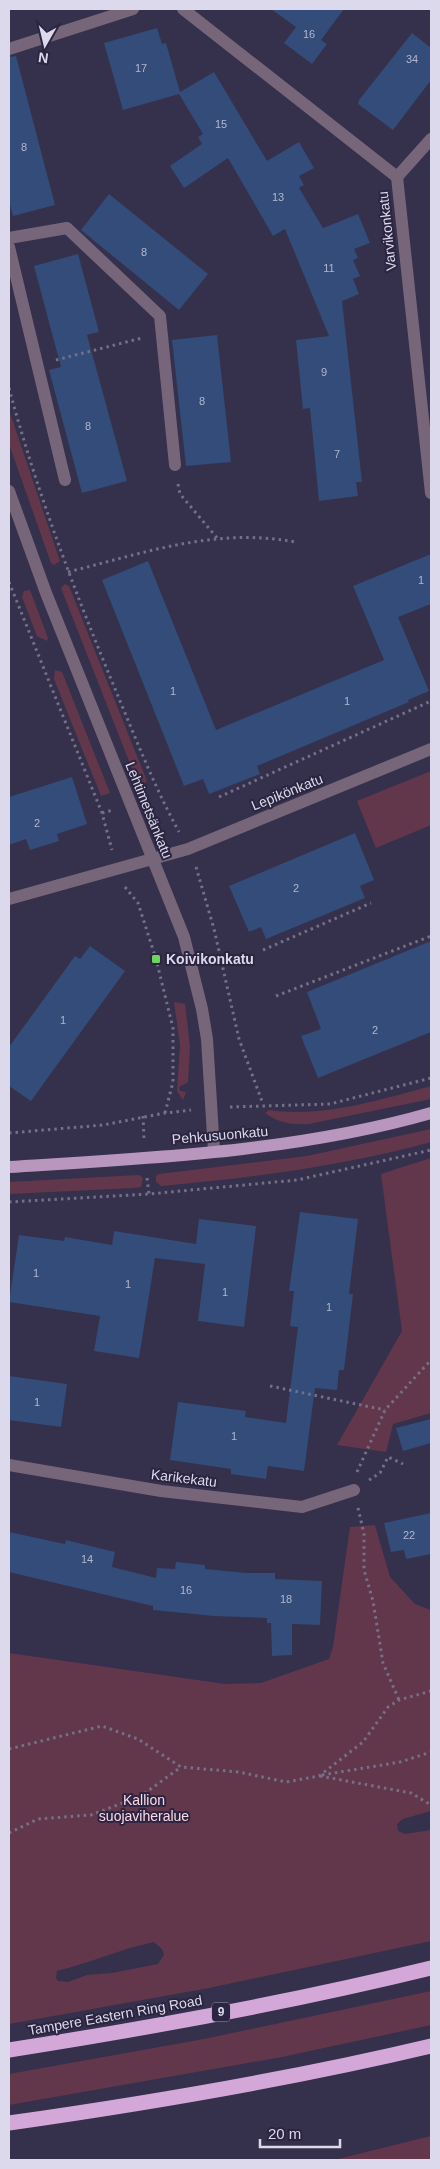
<svg xmlns="http://www.w3.org/2000/svg" width="440" height="2169" font-family="Helvetica,sans-serif">
	<rect width="100%" height="100%" fill="#35304c"/>
	<g fill="#63374b" fill-rule="evenodd">
		<path d="M9,410l51,151 -6,4 -3,-2 -42,-119z"/>
		<path d="M65,584l4,2 78,195 -2,2 -7,1 -77,-196z"/>
		<path d="M30,590l18,48 -1,3 -10,-5 -15,-39 2,-6z"/>
		<path d="M55,670l7,2 48,121 -9,3 -47,-117z"/>
		<path d="M431,771v54l-55,23 -19,-47z"/>
		<path d="M174,1002l11,2 5,43 -2,35 -9,5 1,4 6,1 -3,8 -6,-9 3,-46z"/>
		<path d="M431,1086v13l-122,25c-16,1 -31,-1 -44,-11l4,-3c54,8 110,-10 162,-24z"/>
		<path d="M431,1129v13c-88,24 -179,36 -270,44l-5,-4v-6l3,-2 148,-18z"/>
		<path d="M431,1158v255l-38,11 -7,28 -49,-7 65,-114 -21,-157z"/>
		<path d="M139,1175l4,3 -2,9 -8,1 -124,6v-12z"/>
		<path d="M375,1525l15,52 25,27 16,6v201l-28,8 -6,5 1,7 7,3 26,-4v111l-222,47 -200,36v-371l216,31 36,-1 68,-24 4,-12 17,-120zM154,1942l8,7 2,6 -6,9 -46,9 -25,2 -19,7 -10,-1 -2,-3 1,-7c33,-8 63,-22 97,-29z"/>
		<path d="M431,1991v34l-149,32 -273,48v-31l195,-35z"/>
		<path d="M431,2136v24h-97z"/>
	</g>
	<g fill="#334c79">
		<path d="M271,9h73l-23,31 6,4 -15,20 -28,-21 12,-16z"/>
		<path d="M157,28l5,16 4,-1 14,49 34,-20 53,89 32,-19 15,26 -15,8 5,9 -5,3 24,40 35,-14 12,29 -16,6 4,9 -5,2 7,16 -7,3 6,15 -17,7 20,181h-6l2,14 -39,5 -9,-93 -7,1 -7,-69 33,-4 -44,-107 -12,7 -45,-78 -44,30 -14,-22 32,-22 -4,-7 5,-3 -24,-40 -56,16 -19,-67z"/>
		<path d="M412,33l19,15v32l-38,50 -35,-26 1,-4z"/>
		<path d="M16,56l39,149 -42,11 -4,-15v-144z"/>
		<path d="M109,194l99,80 -29,36 -98,-80z"/>
		<path d="M78,254l21,78 -12,3 40,146 -45,12 -33,-123 12,-3 -27,-101z"/>
		<path d="M217,335l14,127 -45,4 -14,-126z"/>
		<path d="M431,554v50l-33,13 31,74 -21,9 1,2 -152,64 3,8 -51,20 -6,-15 -19,7 -82,-206 46,-19 68,169 168,-70 -31,-74z"/>
		<path d="M72,777l15,47 -30,10 2,7 -29,9 -4,-11 -17,6v-48z"/>
		<path d="M355,833l19,47 -14,6 5,12 -99,41 -5,-12 -12,5 -20,-46z"/>
		<path d="M431,941v91l-113,46 -17,-42 20,-7 -14,-37z"/>
		<path d="M90,946l35,25 -94,130 -22,-15v-39l66,-91 5,3z"/>
		<path d="M300,1212l58,7 -9,75h4l-9,76h-5l-2,20 -22,-2 -11,83 -36,-5 -2,13 -35,-5v-5l-61,-9 8,-58 68,9 -1,6 41,6 12,-96 -8,-1 4,-35h-5z"/>
		<path d="M199,1219l57,7 -12,101 -46,-6 7,-57 -50,-6 -16,100 -45,-7 6,-35 -91,-14 10,-67 45,6 1,-4 47,8 2,-14 82,13z"/>
		<path d="M9,1376l58,8 -6,43 -52,-7z"/>
		<path d="M431,1419v24l-28,8 -7,-23z"/>
		<path d="M431,1513v41l-25,5 -2,-9 -13,2 -7,-29z"/>
		<path d="M9,1532l56,12 1,-4 49,12 -3,15 44,11 1,-10 18,1 1,-7 29,3v4l41,4h29v6l47,2 -2,44 -28,-1v31l-20,1 -1,-33h-4v-5l-53,-2 -61,-6v-4l-144,-34z"/>
	</g>
	<g fill="none" stroke-linecap="round" stroke-linejoin="round">
		<g stroke="#747088" stroke-width="3" stroke-dasharray="2.5 4" stroke-linecap="butt">
			<path d="M56,360l86,-22"/>
			<path d="M9,388c27,101 64,199 104,296 21,50 40,100 66,148"/>
			<path d="M178,484l2,10 38,45"/>
			<path d="M68,572c76,-19 148,-45 227,-30"/>
			<path d="M9,582l93,231 10,37"/>
			<path d="M219,797l212,-96"/>
			<path d="M102,813l11,-3"/>
			<path d="M196,867l18,62 25,110 24,65"/>
			<path d="M125,887l13,16 18,56 17,69v54l-8,31"/>
			<path d="M263,950l108,-47"/>
			<path d="M276,996l155,-60"/>
			<path d="M230,1107l100,-3 101,-26"/>
			<path d="M143,1116l1,23"/>
			<path d="M9,1133l94,-8 62,-12 26,-3"/>
			<path d="M147,1178l2,16"/>
			<path d="M9,1202l140,-8 148,-14 134,-30"/>
			<path d="M270,1386l115,24"/>
			<path d="M357,1472l28,-62 46,-50"/>
			<path d="M369,1480l11,-7 8,-16 15,7"/>
			<path d="M358,1508l6,26v36l9,31 10,62 16,37"/>
			<path d="M9,1749l93,-23 36,13 43,28 58,5 47,10 33,-6 44,-34 25,-35 11,-7 32,-9"/>
			<path d="M322,1775l78,-13 31,-10"/>
			<path d="M320,1776l91,17 20,12"/>
			<path d="M9,1833l29,-14 53,-4 50,-19 40,-29"/>
		</g>
		<g stroke="#77667a" stroke-width="12">
			<path d="M183,9l214,168 34,316"/>
			<path d="M9,49l124,-40"/>
			<path d="M397,177l34,-38"/>
			<path d="M9,238l58,-10 93,88 15,149"/>
			<path d="M9,247l56,233"/>
			<path d="M9,491l37,102 138,344 18,72 5,30 7,112"/>
			<path d="M9,899l179,-50 243,-100"/>
			<path d="M9,1465l152,26 141,16 52,-17"/>
		</g>
		<path stroke="#b996be" stroke-width="12" d="M9,1167c141,-9 286,-15 422,-54"/>
		<g stroke="#d3a8d9" stroke-width="15">
			<path d="M9,2050c141,-22 283,-48 422,-82"/>
			<path d="M9,2123c141,-20 283,-44 422,-77"/>
		</g>
	</g>
	<rect fill="#6fd360" stroke="#2b2541" stroke-width="2" x="151" y="954" width="10" height="10" rx="2.5"/>
	<g text-anchor="middle" stroke-width="4" stroke-linejoin="round" paint-order="stroke">
		<g font-size="11" fill="#b2b6cf">
			<text x="309" y="38">16</text>
			<text x="412" y="63">34</text>
			<text x="141" y="72">17</text>
			<text x="221" y="128">15</text>
			<text x="24" y="151">8</text>
			<text x="278" y="201">13</text>
			<text x="144" y="256">8</text>
			<text x="329" y="272">11</text>
			<text x="324" y="376">9</text>
			<text x="202" y="405">8</text>
			<text x="88" y="430">8</text>
			<text x="337" y="458">7</text>
			<text x="421" y="584">1</text>
			<text x="173" y="695">1</text>
			<text x="347" y="705">1</text>
			<text x="37" y="827">2</text>
			<text x="296" y="892">2</text>
			<text x="63" y="1024">1</text>
			<text x="375" y="1034">2</text>
			<text x="36" y="1277">1</text>
			<text x="128" y="1288">1</text>
			<text x="225" y="1296">1</text>
			<text x="329" y="1311">1</text>
			<text x="37" y="1406">1</text>
			<text x="234" y="1440">1</text>
			<text x="409" y="1539">22</text>
			<text x="87" y="1563">14</text>
			<text x="186" y="1594">16</text>
			<text x="286" y="1603">18</text>
		</g>
		<rect fill="#2b2541" stroke="#a7a3b9" stroke-width="1" x="212" y="2002.5" width="18" height="19" rx="4"/>
		<g font-size="12" font-weight="bold" fill="#dcd9ec">
			<text x="221" y="2016">9</text>
		</g>
		<g font-size="14" fill="#dcd9ec" stroke="#2b2541">
			<text transform="translate(387 231) rotate(-96)" y="5">Varvikonkatu</text>
			<text transform="translate(287 792) rotate(-22)" y="5">Lepikönkatu</text>
			<text transform="translate(149 810) rotate(68)" y="5">Lehtimetsänkatu</text>
			<text transform="translate(220 1135) rotate(-5)" y="5">Pehkusuonkatu</text>
			<text transform="translate(184 1478) rotate(7)" y="5">Karikekatu</text>
			<text transform="translate(115 2015) rotate(-10)" y="5">Tampere Eastern Ring Road</text>
		</g>
		<g font-size="14" font-weight="bold" fill="#dcd9ec" stroke="#2b2541" text-anchor="start">
			<text x="166" y="964">Koivikonkatu</text>
		</g>
		<g font-size="14" fill="#fcd7e6" stroke="#2b2541">
			<text x="144" y="1805">Kallion<tspan x="144" dy="16">suojaviheralue</tspan></text>
		</g>
	</g>
	<rect width="440" height="2169" fill="none" stroke="#dcd9ec" stroke-width="20"/>
	<g transform="translate(45 45) rotate(188)" stroke="#2b2541" stroke-width="4" paint-order="stroke">
	<path d="M0-4L9 19L0 12L-9 19Z" fill="#dcd9ec"/>
	<text y="-8" font-size="14" font-weight="bold" text-anchor="middle" fill="#dcd9ec">N</text>
	</g>
	<path d="M260 2139v8h80v-8" fill="none" stroke="#dcd9ec" stroke-width="2.5"/>
	<text x="268" y="2139" font-size="15" fill="#dcd9ec" stroke="#2b2541" stroke-width="4" paint-order="stroke">20 m</text>
</svg>
